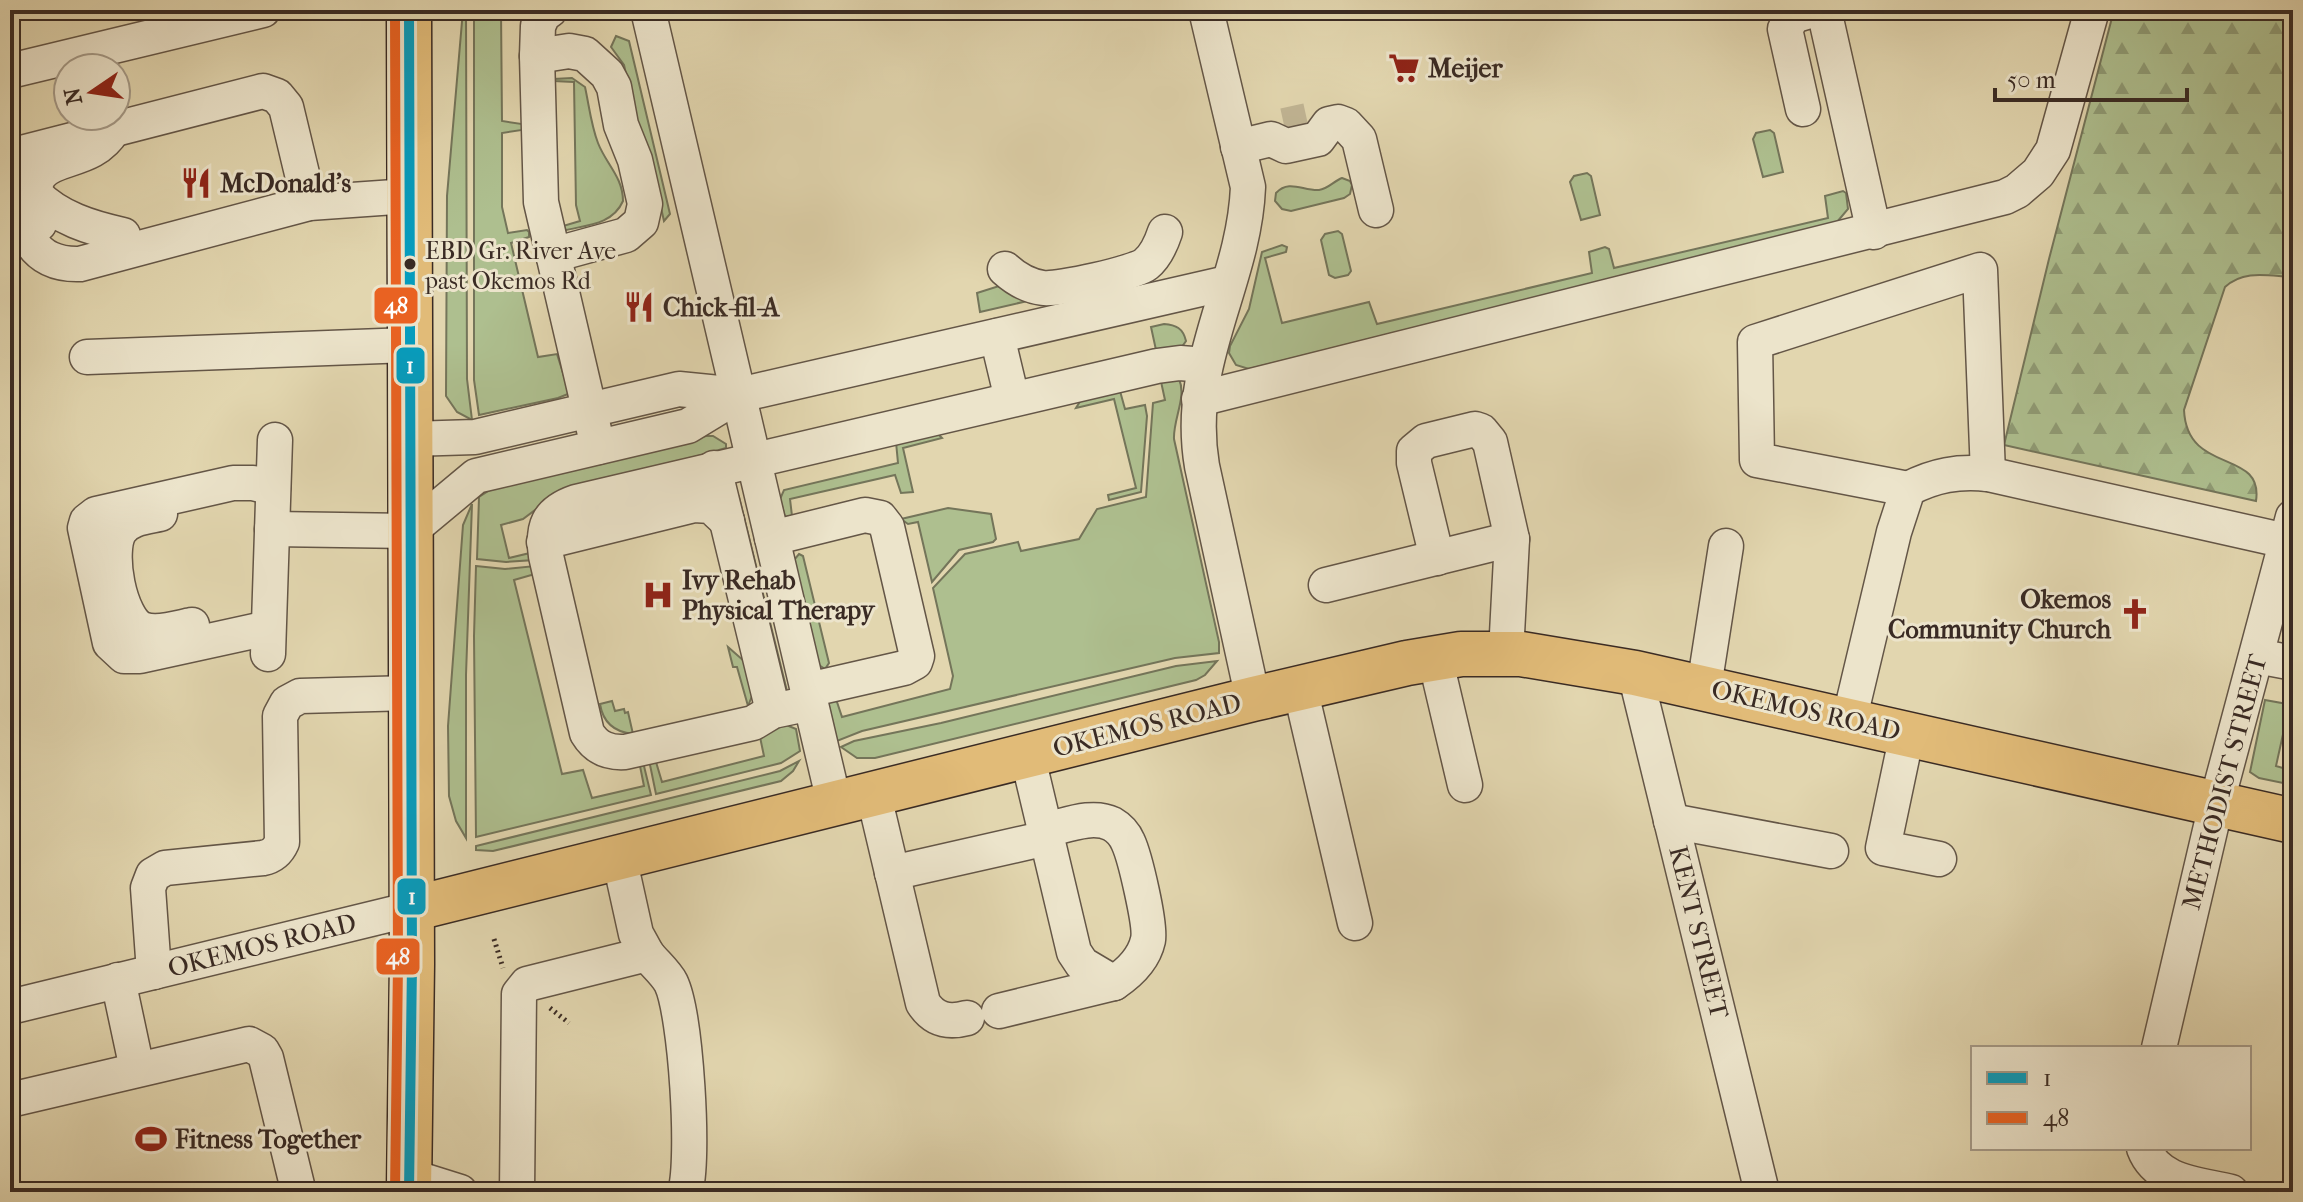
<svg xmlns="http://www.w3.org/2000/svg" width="2303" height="1202" font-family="'IM FELL French Canon',serif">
	<defs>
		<pattern id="forest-firs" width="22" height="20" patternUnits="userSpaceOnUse" patternTransform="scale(2)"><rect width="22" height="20" fill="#aebf8f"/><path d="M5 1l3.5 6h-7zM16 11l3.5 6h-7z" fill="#8f9b75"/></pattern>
	</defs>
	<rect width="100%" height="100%" fill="#e2d6af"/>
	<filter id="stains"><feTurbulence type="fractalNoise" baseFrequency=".0025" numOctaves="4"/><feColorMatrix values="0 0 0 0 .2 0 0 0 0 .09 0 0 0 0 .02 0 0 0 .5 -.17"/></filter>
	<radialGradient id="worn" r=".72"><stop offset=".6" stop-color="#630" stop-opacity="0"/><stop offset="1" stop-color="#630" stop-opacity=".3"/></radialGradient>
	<g fill="#aebf8f" stroke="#74755a" stroke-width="2">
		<path d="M463,10h3l1,369 5,41 -15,-8 -11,-16 1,-200z"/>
		<path d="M474,10h27l1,111 20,3v6l-20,3v74l6,26 19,-3 2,2v5l-18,6 27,114 19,-3 11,35v5l-10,4 -79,17 -5,-35z"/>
		<path d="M616,36l13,5 41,173 -6,7 -3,-13 -5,1 -32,-144 -13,-18z"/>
		<path d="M572,78l13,9c4,18 6,38 13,56 8,21 25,34 25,58 -10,23 -35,24 -57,29l-3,-4 17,-5 -4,-16 -2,-123 -20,-1v-2z"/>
		<path d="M1770,130l4,3 9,39 -20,5 -10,-38 3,-6z"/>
		<path d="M1587,173l4,3 9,39 -19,5 -11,-38 4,-6z"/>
		<path d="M1342,178l8,3 2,4 -2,9 -6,4 -53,13 -9,-2 -7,-8 1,-8c13,-14 27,-2 43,-3 9,-1 15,-9 23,-12z"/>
		<path d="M1843,191l3,2 2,16 -11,13 -588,147 -13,-4 -7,-12 1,-7 19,-37 13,-57 20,-7 5,2 -1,5 -21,6 17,65 87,-21 8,22 215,-51 -3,-21 16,-5 4,2 5,19 214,-50 -3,-22z"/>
		<path d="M1338,231l4,3 9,37 -3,4 -13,3 -6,-3 -8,-35 4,-6z"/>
		<path d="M999,286l37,13 -56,13 -3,-19z"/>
		<path d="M1164,324c12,1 19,4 22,17l-5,7 -25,2 -5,-23z"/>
		<path d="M1160,377l19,2c8,18 -6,40 -5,60l45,203v11l-44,5 -313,73 -25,10 -9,-39 8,-3 6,18 108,-28 3,-13 -20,-88 32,-34 53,-12 3,9 58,-12 18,-30 49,-12 7,-94 12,-3z"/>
		<path d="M1120,391l5,18 20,-4 2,11 -6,76 -32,8 -1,-5 28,-7 -22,-89 -38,9 8,-13z"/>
		<path d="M934,430l8,8 -39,10 10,44 -12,1 -6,-18 -105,24 2,17 -7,1 -5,-18 4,-9 114,-27 -2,-21z"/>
		<path d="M706,436h7l13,8v4l-175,50 -28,21 -22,6 8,33 21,-5 4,7 -28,2 -29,-3 2,-62 20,-13z"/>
		<path d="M739,497l48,194 -1,1 -49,-193z"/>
		<path d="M472,504l-6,171v163l-10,-17 -7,-25 -1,-70 15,-201z"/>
		<path d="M948,508l43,6 5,25 -3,3 -34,8 -27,32 -14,-60 -10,2 -7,-5z"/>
		<path d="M799,554l4,2 26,107 -4,6 -6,-4 -25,-105z"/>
		<path d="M476,566l29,3 30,-3v8l-21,6 48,194 21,-4 9,28 52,-12 -4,-20 3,-4 8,33 -175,42 -2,-201z"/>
		<path d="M728,647l16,14 8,35 -4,10 -11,-39h-4z"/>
		<path d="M1217,661l-12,14 -9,5 -321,78h-18l-16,-11 13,-6 87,-18 235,-57z"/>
		<path d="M2265,700l22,4 2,3 -13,59 17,5v14l-34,-7 -9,-6z"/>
		<path d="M612,701l3,10 9,-2 1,4 3,-1 5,22c-19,-2 -30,-11 -33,-30z"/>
		<path d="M784,724l12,5 4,22 -19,12 -125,31 -7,-34 7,2 6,20 102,-26 -4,-19z"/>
		<path d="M799,761l-6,10 -12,10 -288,70 -17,-1v-4l304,-75z"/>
	</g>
	<path fill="url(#forest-firs)" stroke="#74755a" stroke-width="2" d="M2114,10h179v267c-24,-1 -49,-8 -68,10l-41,123c3,66 80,38 72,91l-252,-56 45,-186z"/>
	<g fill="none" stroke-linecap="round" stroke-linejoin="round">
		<path stroke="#c0b493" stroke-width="34" stroke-dasharray="34 17" stroke-linecap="butt" d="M1284,125l23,-5"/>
		<defs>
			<g id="minor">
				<path d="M550,10l-7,5 -5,11 -1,30 4,146 57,245"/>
				<path d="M648,10l186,792"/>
				<path d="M1206,10l42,177c-4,98 -64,174 -46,279l51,233"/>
				<path d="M1824,10l50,222"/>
				<path d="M537,56l32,-5 16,3 22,20 7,13 7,38 14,35 10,44 -4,18 -15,13 -73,20"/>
				<path d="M10,71l253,-61"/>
				<path d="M1803,109l-18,-80 8,-13 20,-6"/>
				<path d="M1238,147l33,-8 15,7 32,-7 11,-15 9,-2 8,3 13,14 17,71"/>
				<path d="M10,156l253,-65 14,5 9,11 23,96"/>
				<path d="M10,172c11,44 12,94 70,92l229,-61 100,-7"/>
				<path d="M35,194c23,24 56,34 88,41"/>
				<path d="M39,224c-23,-84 45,-46 74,-94"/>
				<path d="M1005,269c11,10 23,17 38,19 15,2 92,-15 103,-24 10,-8 15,-20 19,-32"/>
				<path d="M997,336l15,63"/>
				<path d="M87,357l322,-12"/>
				<path d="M1199,399l806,-202 12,-6 21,-18 15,-23 39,-140"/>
				<path d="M410,439l65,-2 204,-48 60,6"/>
				<path d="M714,468l59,243"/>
				<path d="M1908,489l-151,-29 -2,-118 225,-72 8,204"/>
				<path d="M160,514c-14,3 -31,4 -40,17 -13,20 -1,88 22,98 15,6 35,-1 50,-4"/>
				<path d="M272,529l138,2 66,-55 212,-50 51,-31 488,-112"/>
				<path d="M772,538l93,-23 15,3 7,9 30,129 -2,6 -11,6 -96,22"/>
				<path d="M544,542l150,-37 17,1 16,15"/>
				<path d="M1437,558l-23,-95v-12l12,-10 49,-12 6,2 9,11 22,97 -6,114"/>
				<path d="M1326,585l186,-46"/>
				<path d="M268,628l-128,28h-16l-14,-13 -25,-115 2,-7 9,-7 137,-31h20l20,5"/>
				<path d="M268,654l7,-214"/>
				<path d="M2257,656l36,7"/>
				<path d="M1435,658l30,127"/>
				<path d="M1635,673l127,519"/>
				<path d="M1704,687l22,-141"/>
				<path d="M1300,688l55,235"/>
				<path d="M811,703l-38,8 -20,12 -128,29c-16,1 -29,-4 -38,-19l-41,-177c-4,-29 1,-44 30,-54l581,-136 23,-3 25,2"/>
				<path d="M1849,721l45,-189 14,-43c27,-14 50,-18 80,-15l298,67"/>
				<path d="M1907,734l-24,114 56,11"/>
				<path d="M1027,754l47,198 8,12 32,19"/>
				<path d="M873,792l50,211c11,17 25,20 44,15"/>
				<path d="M1671,821l160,30"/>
				<path d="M892,873l155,-35"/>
				<path d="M647,954c7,9 19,19 24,29 15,31 24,177 14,209"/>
				<path d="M154,972l-6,-84 5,-13 12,-7 98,-10c10,-2 15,-7 19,-16l-2,-126 7,-13 13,-7 111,-3"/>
				<path d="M118,980l19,89"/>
				<path d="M10,1007l402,-98"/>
				<path d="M999,1011l115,-28c15,-10 30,-25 34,-43 3,-15 -13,-83 -20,-98 -3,-7 -9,-14 -16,-18 -20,-10 -47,2 -67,6"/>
				<path d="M2159,1048l57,-243 77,-288"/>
				<path d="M10,1100l239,-56 13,7 4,7 31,127 -1,7"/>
				<path d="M2144,1148c13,35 55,36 87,44"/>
				<path d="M409,1176l51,16"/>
				<path d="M517,1192l2,-198 8,-10 120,-30 -11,-20 -17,-77"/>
			</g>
			<g id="major">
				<path d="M409,10l3,954 -3,228"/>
				<path d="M412,909l841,-210 154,-36 54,-9h60l114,19 658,148"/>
			</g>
		</defs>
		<use href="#minor" stroke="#645647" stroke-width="37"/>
		<use href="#major" stroke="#3a2b24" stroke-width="47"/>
		<g stroke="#3a2b24" stroke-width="5" stroke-dasharray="2 4" stroke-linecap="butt">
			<path d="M494,939l9,29"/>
			<path d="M550,1008l19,15"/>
		</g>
		<use href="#minor" stroke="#ece4cb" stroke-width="34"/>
		<use href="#major" stroke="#e1bb78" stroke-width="44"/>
		<defs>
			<path id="bus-1" d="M409,10l3,954 -3,228"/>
			<path id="bus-2" d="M395,10l3,954 -3,228"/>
		</defs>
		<use href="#bus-1" stroke="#ece4cb" stroke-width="16"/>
		<use href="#bus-2" stroke="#ece4cb" stroke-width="16"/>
		<use href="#bus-1" stroke="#069cbd" stroke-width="10"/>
		<use href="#bus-2" stroke="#e96222" stroke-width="10"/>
	</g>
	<defs>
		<symbol id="supermarket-bare" viewBox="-9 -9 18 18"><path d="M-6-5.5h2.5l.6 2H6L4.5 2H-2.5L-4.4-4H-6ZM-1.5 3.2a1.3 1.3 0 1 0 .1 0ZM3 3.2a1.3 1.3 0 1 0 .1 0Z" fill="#8f2418" stroke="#ece4cb" stroke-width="2.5" paint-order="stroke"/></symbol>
		<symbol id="restaurant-bare" viewBox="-9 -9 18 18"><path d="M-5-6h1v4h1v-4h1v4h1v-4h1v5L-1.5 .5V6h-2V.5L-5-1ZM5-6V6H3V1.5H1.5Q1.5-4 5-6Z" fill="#8f2418" stroke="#ece4cb" stroke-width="2.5" paint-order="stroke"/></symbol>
		<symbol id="hospital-bare" viewBox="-9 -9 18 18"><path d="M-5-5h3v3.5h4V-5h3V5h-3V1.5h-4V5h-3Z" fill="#8f2418" stroke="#ece4cb" stroke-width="2.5" paint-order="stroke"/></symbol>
		<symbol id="church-bare" viewBox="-9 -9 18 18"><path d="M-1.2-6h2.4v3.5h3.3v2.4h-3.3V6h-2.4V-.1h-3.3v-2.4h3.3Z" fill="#8f2418" stroke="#ece4cb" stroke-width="2.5" paint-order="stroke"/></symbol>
		<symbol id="stadium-bare" viewBox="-9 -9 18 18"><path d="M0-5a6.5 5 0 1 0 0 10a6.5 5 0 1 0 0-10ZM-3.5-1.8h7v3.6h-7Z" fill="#8f2418" stroke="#ece4cb" stroke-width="2.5" paint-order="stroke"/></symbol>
	</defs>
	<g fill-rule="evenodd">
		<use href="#supermarket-bare" x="1382" y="46" width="44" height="44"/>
		<use href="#restaurant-bare" x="174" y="161" width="44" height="44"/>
		<use href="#restaurant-bare" x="617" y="285" width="44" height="44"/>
		<use href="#hospital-bare" x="636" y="573" width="44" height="44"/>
		<use href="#church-bare" x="2113" y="592" width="44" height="44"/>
		<use href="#stadium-bare" x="129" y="1117" width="44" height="44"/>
	</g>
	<circle fill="#3a2b24" stroke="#ece4cb" stroke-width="3" cx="410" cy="264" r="7"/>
	<g text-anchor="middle" stroke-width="6" stroke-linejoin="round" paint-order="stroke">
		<g font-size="24" fill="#3a2b24" stroke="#ece4cb" text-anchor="start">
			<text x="425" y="259">EBD Gr. River Ave<tspan x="425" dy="30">past Okemos Rd</tspan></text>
		</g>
		<g font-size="26" font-weight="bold" fill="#3a2b24" stroke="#ece4cb" text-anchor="start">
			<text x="1428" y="77">Meijer</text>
			<text x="220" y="192">McDonald's</text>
			<text x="663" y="316">Chick-fil-A</text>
			<text x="682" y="589">Ivy Rehab<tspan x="682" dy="30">Physical Therapy</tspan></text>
			<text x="2111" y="608" text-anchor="end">Okemos<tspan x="2111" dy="30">Community Church</tspan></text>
			<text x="175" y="1148">Fitness Together</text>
		</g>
		<g font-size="26" fill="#3a2b24" stroke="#ece4cb">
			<text transform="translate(1806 710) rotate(13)" y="9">OKEMOS ROAD</text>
			<text transform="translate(1147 725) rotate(-14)" y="9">OKEMOS ROAD</text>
			<text transform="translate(2224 782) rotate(-75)" y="9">METHODIST STREET</text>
			<text transform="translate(1699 932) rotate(76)" y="9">KENT STREET</text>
			<text transform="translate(262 945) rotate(-14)" y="9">OKEMOS ROAD</text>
		</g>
	</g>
	<g stroke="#ece4cb" stroke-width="3">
		<rect x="373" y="286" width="46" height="39" rx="8" fill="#e96222"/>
		<rect x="395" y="346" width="31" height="39" rx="8" fill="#069cbd"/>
		<rect x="396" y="877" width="31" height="39" rx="8" fill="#069cbd"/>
		<rect x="375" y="937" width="46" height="39" rx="8" fill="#e96222"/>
	</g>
	<g font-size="22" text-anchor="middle" font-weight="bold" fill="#fff">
		<text x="396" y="313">48</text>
		<text x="410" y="373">1</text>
		<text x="412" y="904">1</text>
		<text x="398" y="964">48</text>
	</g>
	<rect width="2303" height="1202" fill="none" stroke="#e2d6af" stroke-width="40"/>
	<rect x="12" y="12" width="2279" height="1178" fill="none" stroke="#3a2b24" stroke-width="4"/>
	<rect x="20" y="20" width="2263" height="1162" fill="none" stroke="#3a2b24" stroke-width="2"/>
	<rect x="1971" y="1046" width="280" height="104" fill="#ece4cb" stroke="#a59a88" stroke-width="2"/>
	<rect x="1987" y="1072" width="40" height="12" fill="#069cbd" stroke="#a59a88" stroke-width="2"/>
	<text x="2043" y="1086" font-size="24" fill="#3a2b24">1</text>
	<rect x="1987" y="1112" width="40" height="12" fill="#e96222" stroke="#a59a88" stroke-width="2"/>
	<text x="2043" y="1126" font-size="24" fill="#3a2b24">48</text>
	<g transform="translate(92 92) rotate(257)"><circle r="38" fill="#ece4cb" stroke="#a59a88" stroke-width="2"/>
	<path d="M0-6L14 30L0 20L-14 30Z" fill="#8f2418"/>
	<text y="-12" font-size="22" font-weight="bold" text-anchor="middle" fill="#3a2b24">N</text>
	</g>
	<path d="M1995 88v12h192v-12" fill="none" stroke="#3a2b24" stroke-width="4"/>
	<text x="2007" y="88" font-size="24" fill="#3a2b24" stroke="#ece4cb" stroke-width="6" paint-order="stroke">50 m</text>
	<rect width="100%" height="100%" filter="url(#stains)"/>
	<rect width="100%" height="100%" fill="url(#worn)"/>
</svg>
